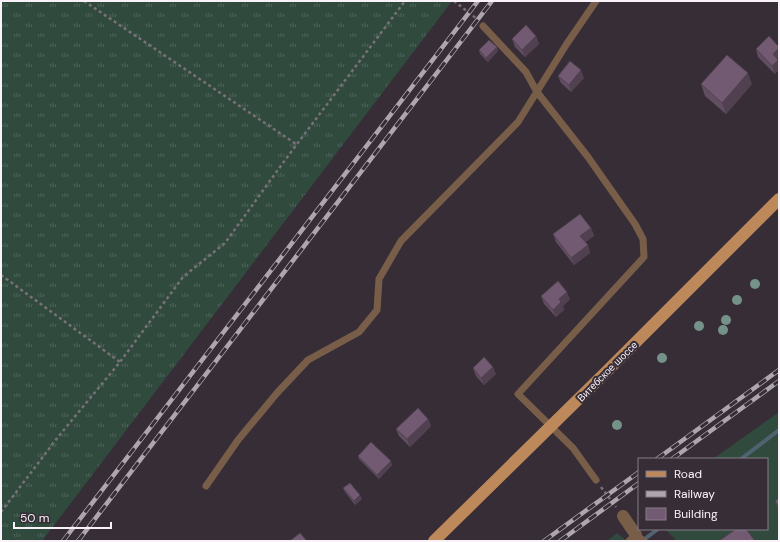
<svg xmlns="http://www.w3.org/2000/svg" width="780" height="542" font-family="'DM Sans',sans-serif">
	<defs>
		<pattern id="grass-tufts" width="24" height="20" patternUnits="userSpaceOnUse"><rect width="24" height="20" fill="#304b3e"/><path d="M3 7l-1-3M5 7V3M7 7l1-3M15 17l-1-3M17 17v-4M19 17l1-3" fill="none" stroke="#4f655b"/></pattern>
	</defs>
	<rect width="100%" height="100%" fill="#372d37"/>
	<path fill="url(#grass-tufts)" d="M1,1h451l-410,540h-41z"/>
	<g fill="#304b3e">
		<path d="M779,412v129h-102l-12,-12h102v-70h-54z"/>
		<path d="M617,533l10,8h-20z"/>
	</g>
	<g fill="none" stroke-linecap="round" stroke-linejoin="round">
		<g stroke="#506270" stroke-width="4">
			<path d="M741,459l38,-29"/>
			<path d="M642,541l16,-12"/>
		</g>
		<g stroke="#797079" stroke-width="2.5" stroke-dasharray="3 3" stroke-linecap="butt">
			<path d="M84,1l212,143"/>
			<path d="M454,1l23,18"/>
			<path d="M1,275l119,87"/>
			<path d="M601,487l15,20"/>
			<path d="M1,512l57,-75 62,-75 63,-85 42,-34 63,-87 117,-155"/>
		</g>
		<g stroke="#785e48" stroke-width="7">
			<path d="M483,26l43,46 11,20 51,65 47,67 8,15 1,18 -126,137 55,54 23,32"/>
			<path d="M206,486l32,-46 39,-47 31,-33 51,-28 18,-22 2,-31 22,-38 117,-119 48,-77 30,-44"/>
			<path d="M629,541l7,-6 8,6"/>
		</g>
		<path stroke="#785e48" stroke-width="12" d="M623,516l13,19"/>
		<path stroke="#be895a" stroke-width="12" d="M434,541l173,-170 172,-172"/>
		<defs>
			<g id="rail">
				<path d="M657,459l122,-89"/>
				<path d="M672,459l107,-78"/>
				<path d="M63,541l415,-540"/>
				<path d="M78,541l414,-540"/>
				<path d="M544,541l95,-69"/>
				<path d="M560,541l79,-58"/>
			</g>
		</defs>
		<use href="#rail" stroke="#aea6ae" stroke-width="4.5"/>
		<use href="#rail" stroke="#372d37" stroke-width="3" stroke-dasharray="9" stroke-linecap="butt"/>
	</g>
	<g fill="#749287">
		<circle cx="755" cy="284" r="5"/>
		<circle cx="737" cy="300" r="5"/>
		<circle cx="726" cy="320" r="5"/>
		<circle cx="699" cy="326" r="5"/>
		<circle cx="723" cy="330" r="5"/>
		<circle cx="662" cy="358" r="5"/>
		<circle cx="617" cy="425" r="5"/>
	</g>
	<g fill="#624e62">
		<path d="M536,36l3,8 -14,13 -10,-10 -3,-8z"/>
		<path d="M497,47l1,4 -10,11 -8,-8 -1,-4z"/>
		<path d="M756,49l22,11 -3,14 -17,-17z"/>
		<path d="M558,76l26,2 -13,14 -10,-9z"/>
		<path d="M701,84h51l-26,30 -21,-18z"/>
		<path d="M591,228l3,8 -9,6 3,3 2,8 -16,12 -18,-23 -3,-8z"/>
		<path d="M541,296l29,3 -7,7 1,4 -8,7 -12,-13z"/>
		<path d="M473,368l23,6 -12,11 -8,-9z"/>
		<path d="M428,419l3,7 -21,21 -11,-11 -3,-7z"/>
		<path d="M358,456l34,9 -13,14 -20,-20z"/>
		<path d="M343,488l19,11 -7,6 -10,-13z"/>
		<path d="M779,498v12l-4,-9z"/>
	</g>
	<g fill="#504050">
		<path d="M536,36l3,8 -14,13 -3,-7z"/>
		<path d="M497,47l1,4 -10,11 -2,-4z"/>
		<path d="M779,48v11l-3,3 -3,-8z"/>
		<path d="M778,60l1,10 -4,4 -3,-8z"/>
		<path d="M581,70l3,8 -13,14 -2,-7z"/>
		<path d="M748,73l4,11 -26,30 -4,-11z"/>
		<path d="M591,228l3,8 -11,8 -3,-8z"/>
		<path d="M588,245l2,8 -16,12 -3,-7z"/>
		<path d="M567,292l3,7 -7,7 1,4 -8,7 -3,-7 6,-11z"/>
		<path d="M493,367l3,7 -12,11 -3,-7z"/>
		<path d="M428,419l3,7 -21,21 -3,-8z"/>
		<path d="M391,461l1,4 -13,14 -2,-4z"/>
		<path d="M360,495l2,4 -7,6 -1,-4z"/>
	</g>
	<g fill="#725b72" stroke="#504050">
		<path d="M526,25l10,11 -14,14 -10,-11z"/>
		<path d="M769,36l10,11v1l-6,6 5,6 -6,6 -16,-17z"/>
		<path d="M489,40l8,7 -11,11 -7,-8z"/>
		<path d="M727,55l21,18 -26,30 -21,-19z"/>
		<path d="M570,61l11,9 -12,15 -11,-9z"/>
		<path d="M580,214l11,14 -11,8 8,9 -17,13 -18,-24z"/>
		<path d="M558,281l9,11 -8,7 2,3 -8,8 -12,-14z"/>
		<path d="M484,357l9,10 -12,11 -8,-10z"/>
		<path d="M418,408l10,11 -21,20 -11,-10z"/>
		<path d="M371,442l20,19 -14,14 -19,-19z"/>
		<path d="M350,483l10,12 -6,6 -11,-13z"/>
		<path d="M779,498v9l-4,-6z"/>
		<path d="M736,529h10l9,12h-36z"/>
		<path d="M300,533l7,8h-17z"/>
	</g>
	<g text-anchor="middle" stroke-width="4" stroke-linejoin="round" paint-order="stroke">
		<g font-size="10" fill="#f9f2f9" stroke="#372d37">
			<text transform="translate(607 371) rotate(-45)" y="4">Витебское шоссе</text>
		</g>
	</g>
	<rect width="780" height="542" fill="none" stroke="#f9f2f9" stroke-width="4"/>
	<rect x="638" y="458" width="130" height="72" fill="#372d37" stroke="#857c85"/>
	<rect x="646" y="471" width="20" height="6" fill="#be895a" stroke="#857c85"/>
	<text x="674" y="478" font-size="12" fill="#f9f2f9">Road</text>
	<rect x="646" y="491" width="20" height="6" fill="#aea6ae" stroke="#857c85"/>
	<text x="674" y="498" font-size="12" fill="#f9f2f9">Railway</text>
	<rect x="646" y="508" width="20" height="12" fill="#725b72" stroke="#857c85"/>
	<text x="674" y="518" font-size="12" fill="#f9f2f9">Building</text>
	<path d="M14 522v6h97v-6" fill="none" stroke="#f9f2f9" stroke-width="2"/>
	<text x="20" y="522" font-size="12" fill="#f9f2f9" stroke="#372d37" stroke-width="3" paint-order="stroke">50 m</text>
</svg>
